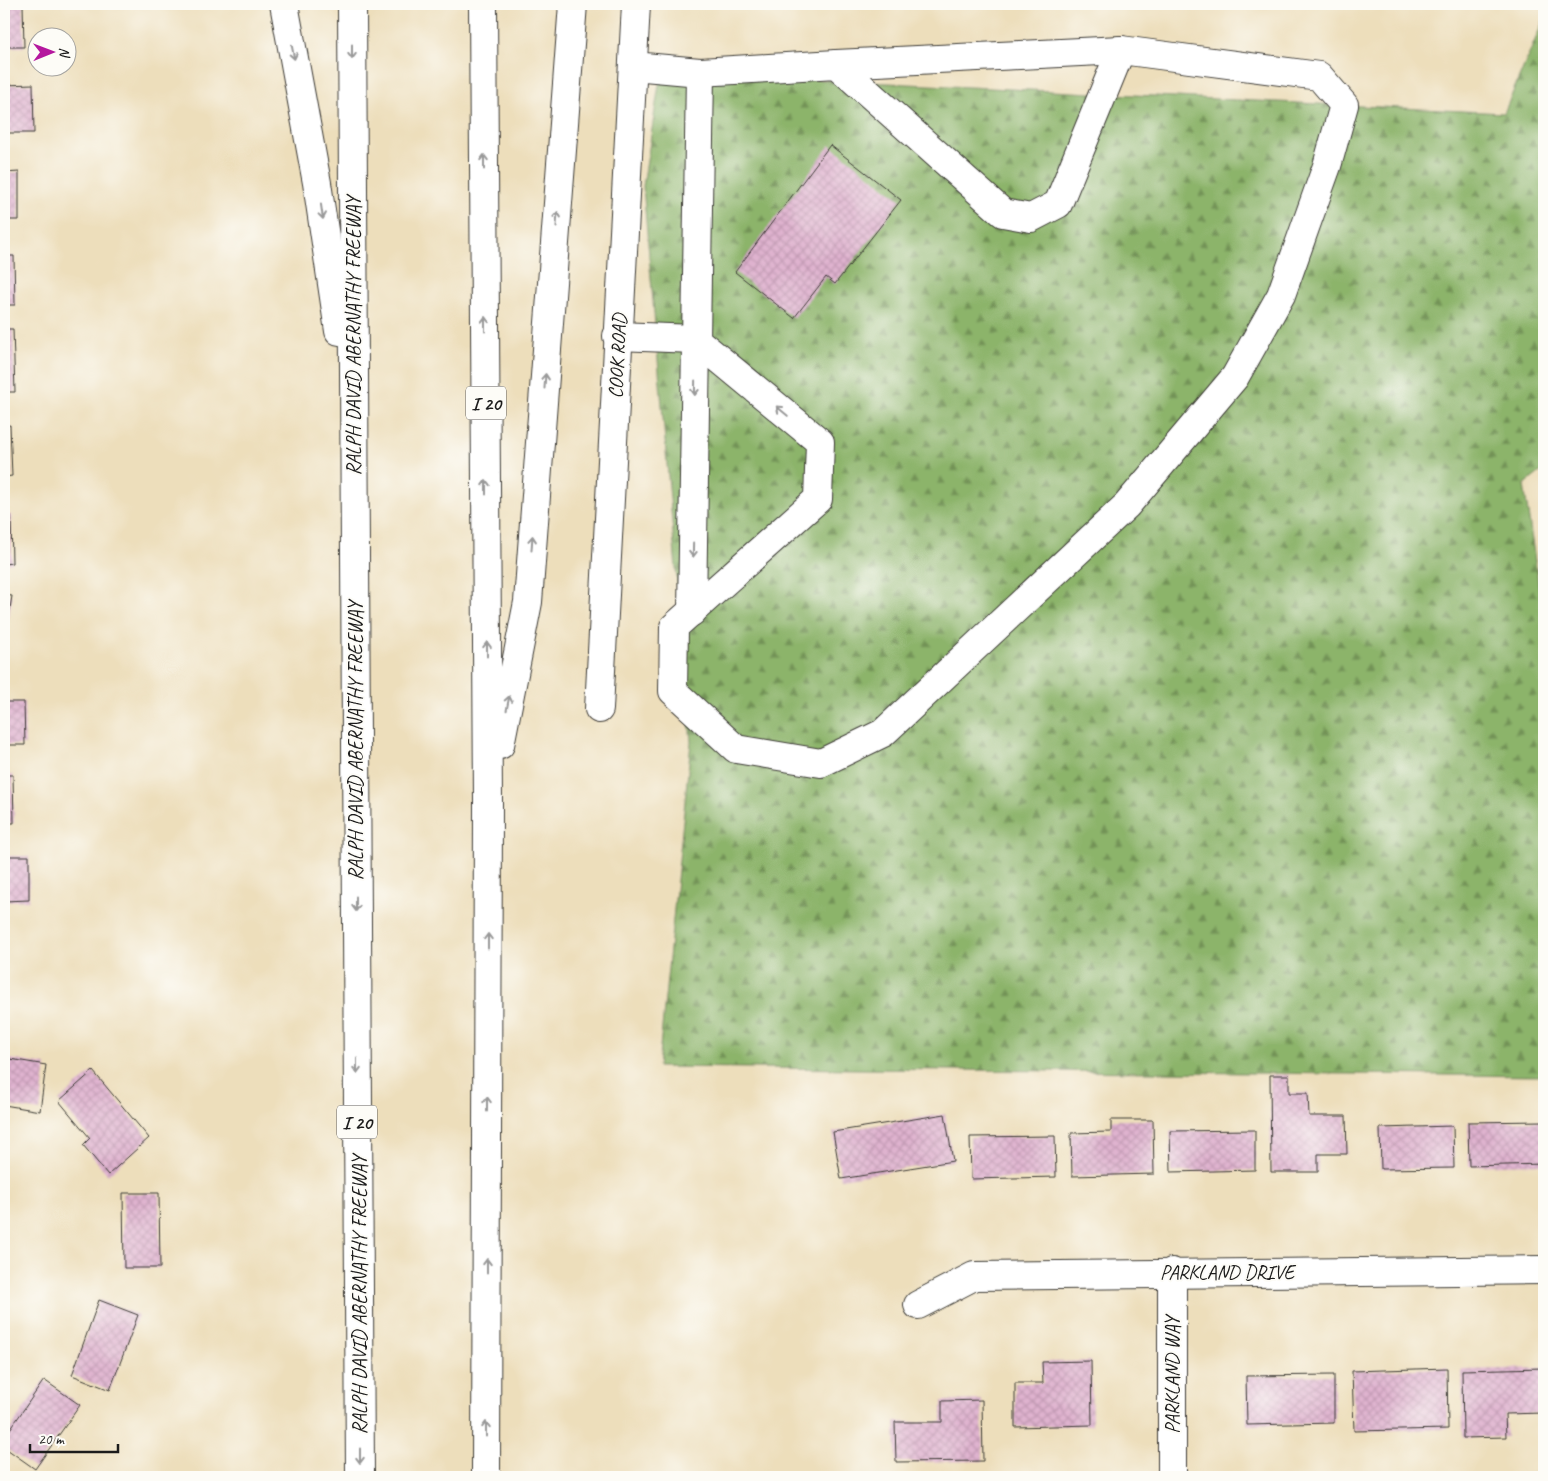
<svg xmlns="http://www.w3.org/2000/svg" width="1548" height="1481" font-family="Caveat,sans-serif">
	<defs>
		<pattern id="forest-firs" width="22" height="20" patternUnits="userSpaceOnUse" patternTransform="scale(1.25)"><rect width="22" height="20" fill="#8cb46a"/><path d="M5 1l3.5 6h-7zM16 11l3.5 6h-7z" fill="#729256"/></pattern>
		<pattern id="building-cross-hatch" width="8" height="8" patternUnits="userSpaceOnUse" patternTransform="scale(1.25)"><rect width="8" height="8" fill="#dfb2cf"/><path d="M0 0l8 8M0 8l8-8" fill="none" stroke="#bf98b1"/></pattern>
	</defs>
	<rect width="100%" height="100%" fill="#fdfcf7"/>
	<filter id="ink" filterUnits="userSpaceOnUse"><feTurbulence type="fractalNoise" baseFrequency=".02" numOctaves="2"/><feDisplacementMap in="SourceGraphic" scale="10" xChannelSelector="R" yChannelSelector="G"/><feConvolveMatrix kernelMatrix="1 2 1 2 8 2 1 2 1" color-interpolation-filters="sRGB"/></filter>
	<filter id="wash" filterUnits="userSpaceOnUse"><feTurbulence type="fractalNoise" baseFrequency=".0096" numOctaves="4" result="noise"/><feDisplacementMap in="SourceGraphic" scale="20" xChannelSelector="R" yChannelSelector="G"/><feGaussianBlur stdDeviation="1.12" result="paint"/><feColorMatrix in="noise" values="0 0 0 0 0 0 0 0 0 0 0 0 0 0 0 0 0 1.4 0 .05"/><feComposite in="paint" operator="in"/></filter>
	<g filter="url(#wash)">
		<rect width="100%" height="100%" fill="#eddebb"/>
		<path fill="url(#forest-firs)" stroke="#546843" d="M1544,19v450l-20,16 20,138v453l-886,-9 33,-325 -48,-556 18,-114 843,41z"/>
		<g id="blocks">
			<g fill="url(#building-cross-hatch)">
				<path d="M4,4h19l1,43h-20z"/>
				<path d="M33,84l1,49h-30v-48z"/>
				<path d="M830,145l71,55 -66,84 -9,-7 -32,41 -59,-46z"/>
				<path d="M19,172v48h-15v-47z"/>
				<path d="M4,256h10l1,49h-11z"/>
				<path d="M4,329h9l2,63h-11z"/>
				<path d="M10,425l2,51 -8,1v-51z"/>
				<path d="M4,515h7l1,48 -8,1z"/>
				<path d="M4,595l8,1 -6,38 -2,-1z"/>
				<path d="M4,702h20l1,43h-21z"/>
				<path d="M4,775h9l1,48h-10z"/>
				<path d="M4,856h25v44l-25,1z"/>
				<path d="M4,1058l42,7 -6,46 -36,-6z"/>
				<path d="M93,1071l56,67 -41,37 -25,-30 7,-7 -31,-37z"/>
				<path d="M1270,1075h19v18h19l1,23h37l1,38h-29v18h-47z"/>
				<path d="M945,1114l8,47 -112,18 -8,-47z"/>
				<path d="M1111,1120h42l1,54 -82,2 -1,-43 40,-1z"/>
				<path d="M1544,1121v43l-75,2 -1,-44z"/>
				<path d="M1453,1126l1,42 -73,1 -1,-41z"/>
				<path d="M1255,1130v40l-84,2 -1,-41z"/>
				<path d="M1055,1136l1,41 -85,2 -1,-42z"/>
				<path d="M123,1193h36l1,75h-36z"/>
				<path d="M99,1300l39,15 -28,75 -38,-15z"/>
				<path d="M1091,1361l1,64 -77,2v-44h28l-1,-21z"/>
				<path d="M1447,1368l1,61 -94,2 -2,-60z"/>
				<path d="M1544,1368v45l-39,1 1,23 -43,1 -1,-68z"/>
				<path d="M1334,1375v48l-87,2 -1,-49z"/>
				<path d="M44,1380l36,25 -45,64 -31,-22v-9z"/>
				<path d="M982,1400l1,61 -87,1 -1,-40h47v-21z"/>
			</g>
		</g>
	</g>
	<g filter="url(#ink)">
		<use href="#blocks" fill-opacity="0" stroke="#3b3934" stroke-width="1"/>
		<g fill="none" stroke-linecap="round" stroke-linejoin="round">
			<defs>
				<g id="street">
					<path d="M836,64l285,-14"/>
					<path d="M633,66l67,6 -8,540"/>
					<path d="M617,336l78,3 125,103 -2,57 -144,128 -1,64 63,58 85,14 62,-30 244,-228 108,-128 46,-82 46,-129 17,-61 -25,-29 -198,-26 -63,154 -27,14 -28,-5 -167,-149 -136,8"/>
					<path d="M599,709l37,-705"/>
					<path d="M1172,1272v205"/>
					<path d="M918,1305l56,-29 570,-6"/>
				</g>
				<g id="highway">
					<path d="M284,4l33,179 22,148"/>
					<path d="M352,4l8,1473"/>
					<path d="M483,4l5,799 -2,674"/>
					<path d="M500,745l28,-143 45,-598"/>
				</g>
			</defs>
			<use href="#street" stroke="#3b3934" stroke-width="30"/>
			<use href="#highway" stroke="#3b3934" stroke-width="30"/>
			<use href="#street" stroke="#fff" stroke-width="28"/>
			<use href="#highway" stroke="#fff" stroke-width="28"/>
		</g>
		<defs><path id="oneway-shaft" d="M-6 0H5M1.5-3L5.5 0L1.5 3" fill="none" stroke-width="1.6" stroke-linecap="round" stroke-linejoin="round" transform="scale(1.25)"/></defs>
		<g stroke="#999">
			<use href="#oneway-shaft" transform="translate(293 52) rotate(79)"/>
			<use href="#oneway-shaft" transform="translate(352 52) rotate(90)"/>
			<use href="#oneway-shaft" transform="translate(484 162) rotate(-90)"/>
			<use href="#oneway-shaft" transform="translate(322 212) rotate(82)"/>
			<use href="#oneway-shaft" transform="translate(557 219) rotate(-86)"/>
			<use href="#oneway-shaft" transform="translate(485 324) rotate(-90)"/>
			<use href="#oneway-shaft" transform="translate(545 381) rotate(-86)"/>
			<use href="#oneway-shaft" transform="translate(695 388) rotate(91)"/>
			<use href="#oneway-shaft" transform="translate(782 411) rotate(-140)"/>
			<use href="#oneway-shaft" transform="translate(486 487) rotate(-90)"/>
			<use href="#oneway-shaft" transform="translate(532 543) rotate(-86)"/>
			<use href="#oneway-shaft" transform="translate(693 550) rotate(91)"/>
			<use href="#oneway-shaft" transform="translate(487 649) rotate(-90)"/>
			<use href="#oneway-shaft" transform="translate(508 703) rotate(-79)"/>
			<use href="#oneway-shaft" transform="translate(356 904) rotate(90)"/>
			<use href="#oneway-shaft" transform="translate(488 941) rotate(-90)"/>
			<use href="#oneway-shaft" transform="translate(357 1066) rotate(90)"/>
			<use href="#oneway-shaft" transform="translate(487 1104) rotate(-90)"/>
			<use href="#oneway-shaft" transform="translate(487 1266) rotate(-90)"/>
			<use href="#oneway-shaft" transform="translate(486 1429) rotate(-90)"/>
			<use href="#oneway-shaft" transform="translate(360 1456) rotate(90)"/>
		</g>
	</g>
	<g text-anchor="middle" stroke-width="4" stroke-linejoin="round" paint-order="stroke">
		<g fill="#fdfcf7" stroke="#605f5e" stroke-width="1">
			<rect x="466" y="386.5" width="40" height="33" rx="4"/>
			<rect x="337" y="1105.5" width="40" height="33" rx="4"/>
		</g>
		<g font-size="19" font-weight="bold" fill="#1c1c1c">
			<text x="486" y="410">I 20</text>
			<text x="357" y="1129">I 20</text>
		</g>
		<g font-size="20" fill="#1c1c1c" stroke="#fdfcf7">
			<text transform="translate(353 336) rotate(-90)" y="7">RALPH DAVID ABERNATHY FREEWAY</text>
			<text transform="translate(617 356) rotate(-87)" y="7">COOK ROAD</text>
			<text transform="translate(355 741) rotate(-90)" y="7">RALPH DAVID ABERNATHY FREEWAY</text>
			<text x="1227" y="1279">PARKLAND DRIVE</text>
			<text transform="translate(359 1295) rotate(-90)" y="7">RALPH DAVID ABERNATHY FREEWAY</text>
			<text transform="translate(1172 1375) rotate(-90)" y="7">PARKLAND WAY</text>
		</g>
	</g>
	<rect width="1548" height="1481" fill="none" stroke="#fdfcf7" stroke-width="20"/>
	<g transform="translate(52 52) rotate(89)"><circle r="24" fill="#fdfcf7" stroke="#a3a29f"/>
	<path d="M0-4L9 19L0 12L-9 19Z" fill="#b5179e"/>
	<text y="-8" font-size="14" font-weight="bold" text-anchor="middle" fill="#1c1c1c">N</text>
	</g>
	<path d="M30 1444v8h88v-8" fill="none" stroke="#1c1c1c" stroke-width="2.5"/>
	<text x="38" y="1444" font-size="15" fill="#1c1c1c" stroke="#fdfcf7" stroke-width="4" paint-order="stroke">20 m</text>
</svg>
